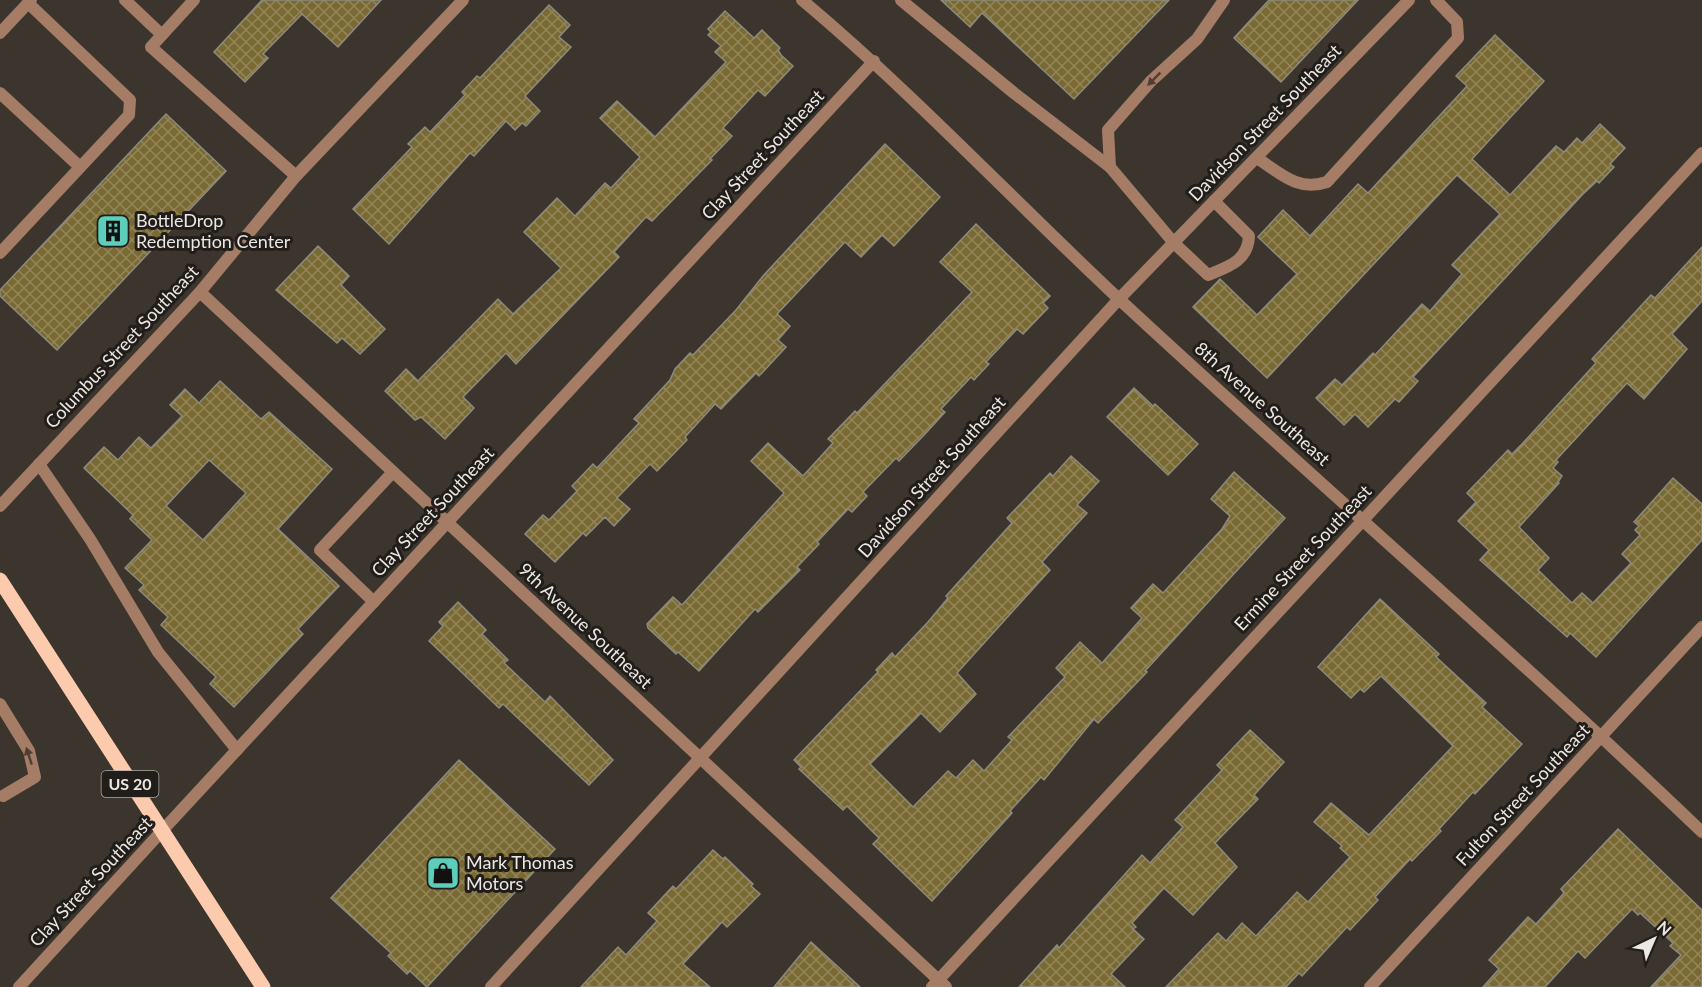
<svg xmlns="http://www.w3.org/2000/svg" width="1702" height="987" font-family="Lato,sans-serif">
	<defs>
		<pattern id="building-cross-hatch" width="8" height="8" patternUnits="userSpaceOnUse" patternTransform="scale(1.5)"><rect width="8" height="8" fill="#796933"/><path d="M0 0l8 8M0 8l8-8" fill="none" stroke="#93865a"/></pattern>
	</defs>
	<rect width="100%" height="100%" fill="#3c352d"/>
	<g fill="url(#building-cross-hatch)" stroke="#8d8a7f" stroke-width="1.5" fill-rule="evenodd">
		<path d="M262,0h119l-43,47 -36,-33 -39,40 5,4 -23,24 -31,-30z"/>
		<path d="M941,0h228l-95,99 -92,-86 -12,14z"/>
		<path d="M1269,0h89l-77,82 -47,-44z"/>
		<path d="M549,5l21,20 -11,12 12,10 -46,49 15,15 -14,15 -4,-3 -7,7 -9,-9 -32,35 -4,-3 -81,91 -36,-35 59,-62 -4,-3 17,-17 5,5 35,-37 -3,-3 15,-16 3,2z"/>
		<path d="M725,11l29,27 8,-8 18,18 -2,2 3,5 12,11 -28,30 -7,-6 -35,38 9,8 -22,23 2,1 -60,61 -6,-4 -32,35 5,5 -103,107 -10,-11 -43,44 11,11 -29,31 -24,-22 -6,3 -30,-29 21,-22 12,12 80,-82 15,15 48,-46 -37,-36 33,-34 18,18 30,-33 6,5 29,-31 -40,-39 17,-17 38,36 71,-75 -11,-10 6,-6 -13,-11 3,-3 -3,-3z"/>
		<path d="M1495,35l49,46 -72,78 38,36 46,-49 8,6 13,-14 5,5 18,-19 25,24 -15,16 4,3 -15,16 -2,-2 -14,13 -170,183 5,4 -19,21 -4,-3 -27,28 -13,-13 -11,11 -28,-27 19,-19 7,6 31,-32 2,2 47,-51 8,7 32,-37 -10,-9 48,-51 -43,-39 -190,203 -74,-71 27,-28 37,36 40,-41 -39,-37 25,-27 27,26 48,-52 10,9 99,-107 -11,-10z"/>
		<path d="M166,114l60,57 -169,179 -57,-54v-6z"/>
		<path d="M885,144l55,53 -46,49 -12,-11 -21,22 -16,-15 -68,72 13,12 -12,14 8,7 -27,29 -3,-3 -35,36 -6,-5 -30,33 2,3 -30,31 -7,-7 -33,34 13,11 -16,17 -9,-9 -19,19 -3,-3 -28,29 -30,-28 18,-19 6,5 28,-29 -5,-5 21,-22 4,4 42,-45 -5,-4 36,-39 5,-11 15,-16 3,2 43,-45 27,-34z"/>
		<path d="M976,224l74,72 -7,7 5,5 -25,26 -6,-5 -31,33 3,2 -15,16 -3,-3 -30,32 4,3 -20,22 -26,27 -3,-3 -33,34 4,4 -15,16 -4,-3 -31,33 2,2 -22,23 3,3 -42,42 -3,-3 -56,62 -21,-19 -2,2 -28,-26 -1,-4 26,-27 9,8 102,-112 -33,-32 17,-18 35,33 30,-33 -5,-4 27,-28 2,2 115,-121 -32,-30z"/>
		<path d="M318,246l31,30 -8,9 44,44 -25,25 -18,-16 -5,5 -61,-53z"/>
		<path d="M1702,247v54l-30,33 15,15 -43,50 -17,-16 -71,77 2,2 -5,6 9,8 -4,6 1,1 -40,44 30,31 -11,12 34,33 10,-10 11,10 38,-40 -9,-9 18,-19 -5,-5 4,-4 -5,-4 39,-44 29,26v36l-106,117 -26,-24 -3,4 -87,-77 9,-10 -31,-29 18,-19 -9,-9 41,-43 4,4 10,-10 74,-81 -4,-4 59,-64 4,3z"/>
		<path d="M220,381l41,38 8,-7 63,57 -54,60 61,57 -41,43 5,5 -69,73 -24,-23 6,-7 -55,-52 7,-8 -29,-27 5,-5 -19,-17 27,-28 -22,-21 3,-4 -49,-47 20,-21 14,13 21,-23 12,11 31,-32 -12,-11 15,-16 14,14zM209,460l37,33 -43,47 -37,-34z"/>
		<path d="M1134,388l19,18 2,-2 43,40 -30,31 -61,-58z"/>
		<path d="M1071,456l28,25 -22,24 10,8 -45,49 8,8 -93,103 19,21 -36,38 -19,-19 -51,51 43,43 35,-36 8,7 17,-18 11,11 28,-31 -4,-3 57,-60 -9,-9 24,-26 22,21 40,-45 -11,-10 22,-24 10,9 59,-64 8,-13 -19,-17 23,-27 51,46 -140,153 2,1 -49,51 -4,-4 -50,61 -3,-3 -31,34 2,2 -80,88 -59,-57 6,-6 -32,-32 -4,4 -44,-41 2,-2 -7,-7 84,-88 -2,-2 16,-17 3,4 33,-35 20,-24 -2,-2 66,-73 -5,-5 43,-45 3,3z"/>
		<path d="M1380,599l59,55 -3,3 50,46 -4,4 40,37 -47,50 -2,-2 -34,37 2,2 -29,30 -2,-2 -35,38 3,3 -28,30 -3,-3 -45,49 -3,-3 -13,14h-120l52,-54 8,8 16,-18 14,13 41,-44 11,10 42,-45 -10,-9 2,-2 -28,-24 17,-19 38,32 84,-89 -72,-70 -17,16 -4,-3 -9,9 -33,-31z"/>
		<path d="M458,602l28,28 -4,4 26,26 -4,3 41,39 5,-6 63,64 -24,25 -86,-81 -4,4 -70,-67 14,-15 -4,-4z"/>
		<path d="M1250,730l34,32 -30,33 4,4 -43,44 22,24 -44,48 -29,-27 -32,35 4,4 -3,2 11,10 -33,35 14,13h-106l38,-42 2,3 83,-93 8,8 33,-36 -8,-7 47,-50 -5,-5z"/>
		<path d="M459,760l96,89 -128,138 -17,-16 -3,3 -19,-18 3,-3 -60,-55z"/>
		<path d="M1618,829l84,81v77h-51l30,-32 -11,-9 3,-3 -33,-30 -2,2 -6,-6 -47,49 -7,-7 -33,36h-62l16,-18 -10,-9 39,-43 8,7 28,-31 -3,-4z"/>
		<path d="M713,850l10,9 2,-2 28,27 -2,2 9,8 -33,33 -5,-5 -39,42 27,23h-129l37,-40 8,8 31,-34 -9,-8 25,-27 3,3z"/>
		<path d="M811,942l49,45h-86z"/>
	</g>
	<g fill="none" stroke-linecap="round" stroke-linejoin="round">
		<g stroke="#a57c65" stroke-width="12">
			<path d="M125,0l37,35"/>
			<path d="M901,0l113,93 96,74"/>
			<path d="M0,33l31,-33"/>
			<path d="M0,93l80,74"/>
			<path d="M1257,158c23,15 41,34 70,24l131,-144 -1,-16 -21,-22"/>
			<path d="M1214,201l35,35c-1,25 -21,31 -41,39l-34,-32 -64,-76 -2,-37 43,-49 46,-42 27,-39"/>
			<path d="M0,253l129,-138 1,-15 -102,-97"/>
			<path d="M39,464l51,75 68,113 79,98"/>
			<path d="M374,602l-54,-52 73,-78"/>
			<path d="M0,704l29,47 6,26 -32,19"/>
		</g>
		<g stroke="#a57c65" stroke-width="12">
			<path d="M194,0l-43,47 145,129"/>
			<path d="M802,0c112,94 211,200 318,300 193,179 392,350 582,532"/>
			<path d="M200,292l746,695"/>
			<path d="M0,506l200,-214 96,-116 167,-176"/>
			<path d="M161,832l713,-771"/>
			<path d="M491,987l628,-688 290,-299"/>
			<path d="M932,987l770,-834"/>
			<path d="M1370,987l332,-360"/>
		</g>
		<path stroke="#a57c65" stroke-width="12" d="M19,987l142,-155"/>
		<path stroke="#fccaad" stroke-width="15" d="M0,580l263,407"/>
	</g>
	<defs><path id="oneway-solid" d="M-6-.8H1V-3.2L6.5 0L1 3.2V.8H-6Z" transform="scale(1.5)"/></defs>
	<g fill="#4f3e34">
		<use href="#oneway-solid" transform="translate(1154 79) rotate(135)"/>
		<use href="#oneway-solid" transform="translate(29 756) rotate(-108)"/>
	</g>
	<defs>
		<symbol id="building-square" viewBox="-11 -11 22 22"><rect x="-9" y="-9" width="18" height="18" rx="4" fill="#5cceba" stroke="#201d1a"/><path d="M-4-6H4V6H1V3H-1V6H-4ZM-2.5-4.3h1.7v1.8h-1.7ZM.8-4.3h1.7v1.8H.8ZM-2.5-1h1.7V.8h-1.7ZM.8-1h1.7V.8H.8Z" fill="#111"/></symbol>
		<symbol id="shop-square" viewBox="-11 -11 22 22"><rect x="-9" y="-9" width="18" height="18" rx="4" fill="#5cceba" stroke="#201d1a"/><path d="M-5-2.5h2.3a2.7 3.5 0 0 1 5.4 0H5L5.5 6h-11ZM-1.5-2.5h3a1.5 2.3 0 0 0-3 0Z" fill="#111"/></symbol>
	</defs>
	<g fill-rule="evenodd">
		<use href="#building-square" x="94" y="212" width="38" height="38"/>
		<use href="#shop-square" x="424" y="854" width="38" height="38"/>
	</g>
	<g text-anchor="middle" stroke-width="6" stroke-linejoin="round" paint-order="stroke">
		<rect fill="#201d1a" stroke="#aeaaa5" stroke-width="1.5" x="101.5" y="771" width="57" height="26" rx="4.5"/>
		<g font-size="16" font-weight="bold" fill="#ebe7e1">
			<text x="130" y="790">US 20</text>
		</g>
		<g font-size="18" fill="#ebe7e1" stroke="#201d1a">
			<text transform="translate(1265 123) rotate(-46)" y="6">Davidson Street Southeast</text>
			<text transform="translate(763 155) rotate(-47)" y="6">Clay Street Southeast</text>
			<text transform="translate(122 347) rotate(-47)" y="6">Columbus Street Southeast</text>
			<text transform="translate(1262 404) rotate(42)" y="6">8th Avenue Southeast</text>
			<text transform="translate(932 477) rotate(-48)" y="6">Davidson Street Southeast</text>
			<text transform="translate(433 512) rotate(-47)" y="6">Clay Street Southeast</text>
			<text transform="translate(1303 558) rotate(-47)" y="6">Ermine Street Southeast</text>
			<text transform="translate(585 626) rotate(43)" y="6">9th Avenue Southeast</text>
			<text transform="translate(1523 795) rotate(-47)" y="6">Fulton Street Southeast</text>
			<text transform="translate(91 882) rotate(-47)" y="6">Clay Street Southeast</text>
		</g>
		<g font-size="18" fill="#ebe7e1" stroke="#201d1a" text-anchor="start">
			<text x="136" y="227">BottleDrop<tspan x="136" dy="21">Redemption Center</tspan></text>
			<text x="466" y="869">Mark Thomas<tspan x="466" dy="21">Motors</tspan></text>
		</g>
	</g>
	<g transform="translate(1654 939) rotate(44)" stroke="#201d1a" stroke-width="4.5" paint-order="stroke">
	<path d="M0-4.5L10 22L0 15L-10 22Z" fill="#ebe7e1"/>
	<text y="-9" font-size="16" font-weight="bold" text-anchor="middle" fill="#ebe7e1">N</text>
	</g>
</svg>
